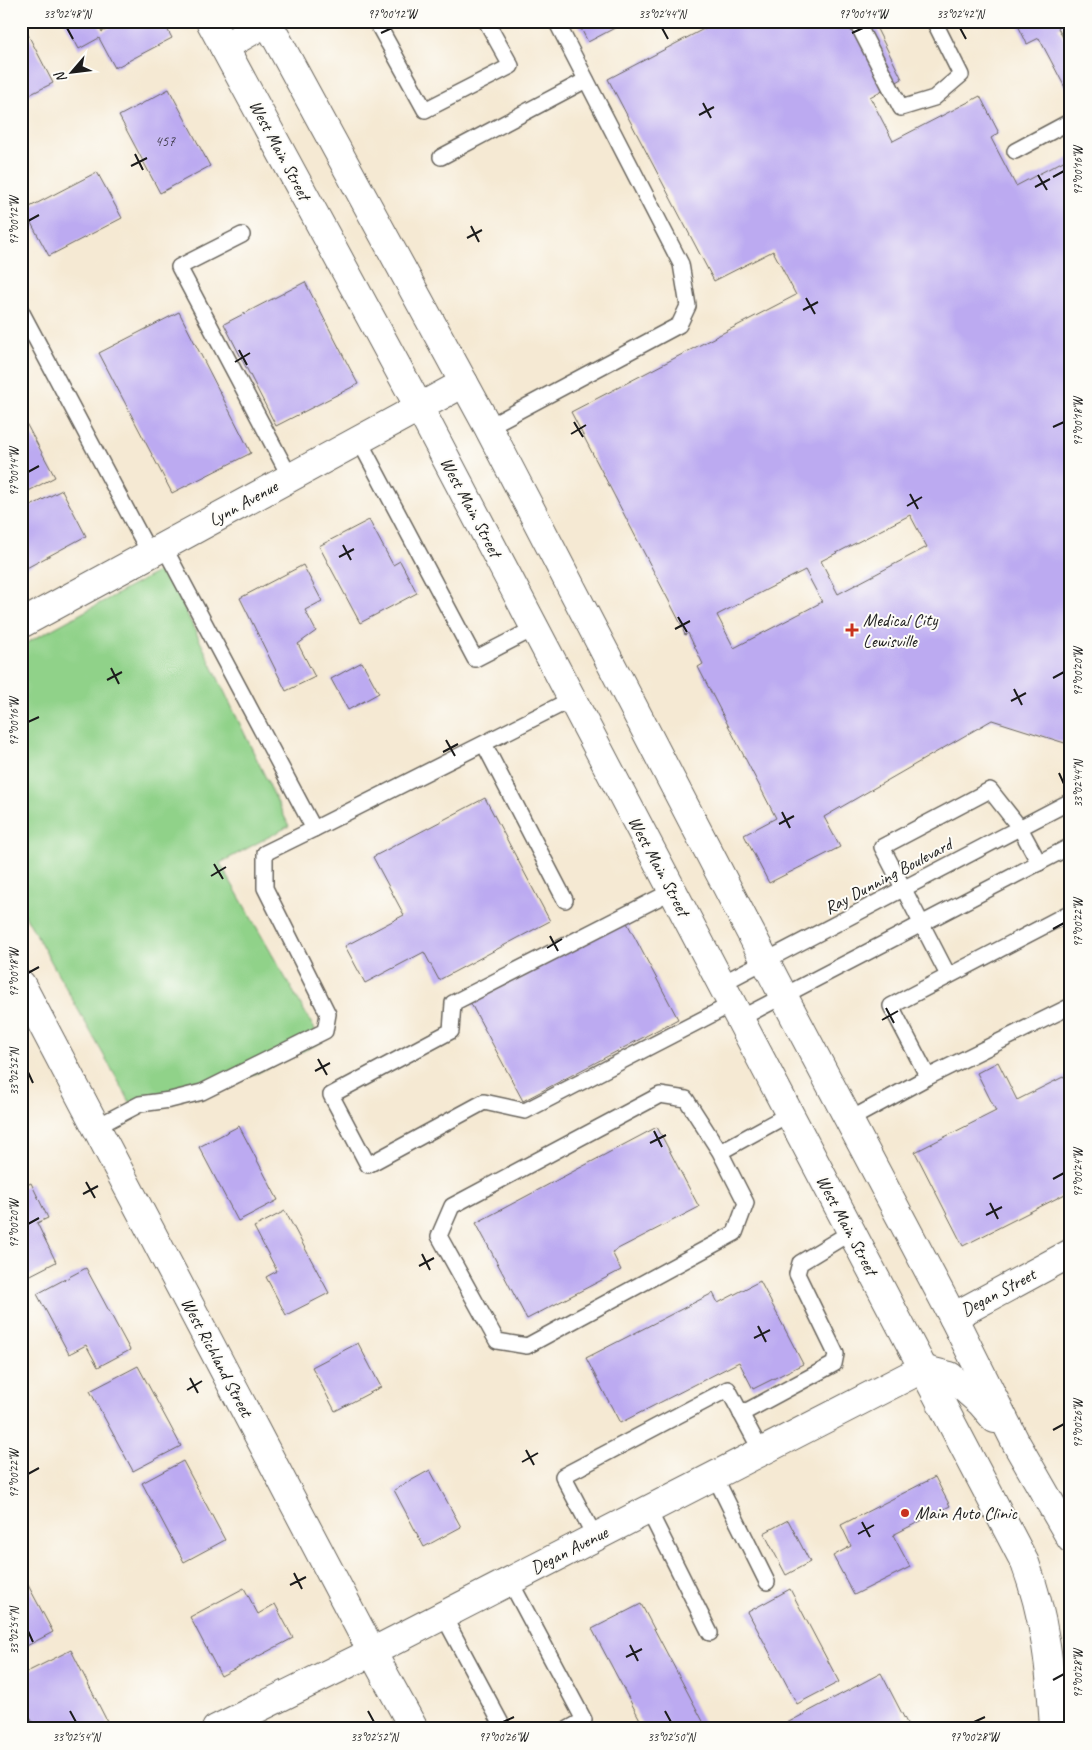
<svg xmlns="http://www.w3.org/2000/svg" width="1092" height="1750" font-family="Caveat,sans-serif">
	<rect width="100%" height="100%" fill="#fdfcf7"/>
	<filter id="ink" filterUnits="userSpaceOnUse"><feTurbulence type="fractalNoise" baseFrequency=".02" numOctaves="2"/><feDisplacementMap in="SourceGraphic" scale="10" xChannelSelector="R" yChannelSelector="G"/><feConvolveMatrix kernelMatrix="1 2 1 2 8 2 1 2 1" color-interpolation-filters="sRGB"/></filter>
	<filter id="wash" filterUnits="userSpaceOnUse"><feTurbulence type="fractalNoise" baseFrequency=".0096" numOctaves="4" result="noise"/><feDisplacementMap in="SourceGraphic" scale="20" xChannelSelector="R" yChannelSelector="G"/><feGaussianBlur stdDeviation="1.12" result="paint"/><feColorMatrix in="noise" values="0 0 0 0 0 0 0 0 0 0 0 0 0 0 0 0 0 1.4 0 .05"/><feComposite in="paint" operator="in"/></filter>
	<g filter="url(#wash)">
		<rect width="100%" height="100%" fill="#f5e9d3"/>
		<path fill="#90d289" stroke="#567752" d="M165,568l124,258 -69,37 102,179 -109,52 -83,8 -109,-194v-262z"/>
		<g id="blocks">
			<g fill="#bcaaf1" fill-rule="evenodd">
				<path d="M21,21l32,62 -32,16z"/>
				<path d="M64,21h33l5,11 20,-11h41l9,17 -57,30 -16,-30 -20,11z"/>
				<path d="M577,21h51l-40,21z"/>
				<path d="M719,21h111l1,2 2,-2h40l29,58 -32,18 23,44 87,-45 19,37 -8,5 25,48 55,-29v588l-79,-25 -168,97 16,30 -71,36 -25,-48 32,-17 -78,-151 5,-3 -15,-31 -3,2 -2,-5h1l-113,-218 225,-117 -23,-44 -59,30 -106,-202zM910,515l17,32 -89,47 -17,-33zM805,570l17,32 -88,46 -17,-33z"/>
				<path d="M1016,21h54l-12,7 13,25v46l-32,-61 -12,6z"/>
				<path d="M169,89l41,77 -50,27 -41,-77z"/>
				<path d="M97,172l25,46 -73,38 -25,-46z"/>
				<path d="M305,282l53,102 -82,42 -52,-102z"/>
				<path d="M179,312l72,141 -79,40 -73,-140z"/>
				<path d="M21,414l34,63 -34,18z"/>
				<path d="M62,490l24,46 -65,35v-60z"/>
				<path d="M369,520l24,45 7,-4 17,32 -57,30 -41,-77z"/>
				<path d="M303,565l19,36 -17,9 11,21 -18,13 17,33 -29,14 -46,-93z"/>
				<path d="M362,662l17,31 -31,17 -17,-31z"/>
				<path d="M485,798l65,123 -111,59 -15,-28 -59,31 -20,-37 59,-31 -31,-58z"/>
				<path d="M625,919l53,100 -155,82 -53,-99z"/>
				<path d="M998,1062l19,38 54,-27v118l-108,55 -48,-94 81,-41 -19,-38z"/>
				<path d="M239,1126l39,74 -40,21 -39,-74z"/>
				<path d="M657,1127l42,80 -87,45 9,18 -94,49 -51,-96z"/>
				<path d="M31,1183l17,35 -11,5 19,39 -35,18v-92z"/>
				<path d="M285,1211l44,82 -43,22 -20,-38 11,-6 -23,-44z"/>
				<path d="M86,1268l44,82 -32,17 -12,-22 -17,9 -32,-60z"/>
				<path d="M760,1281l43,83 -50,25 -14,-27 -119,61 -34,-65 127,-65 5,10z"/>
				<path d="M358,1343l23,44 -46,24 -23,-44z"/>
				<path d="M138,1366l43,80 -48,25 -43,-80z"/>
				<path d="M183,1461l42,79 -41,22 -42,-79z"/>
				<path d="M430,1470l31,57 -37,20 -30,-57z"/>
				<path d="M935,1477l15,29 -57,29 17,32 -56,28 -21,-39 18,-10 -10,-21z"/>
				<path d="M788,1520l22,42 -24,13 -22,-42z"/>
				<path d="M21,1572l32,60 -32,17z"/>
				<path d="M244,1588l14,26 17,-10 18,34 -72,38 -31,-59z"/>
				<path d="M790,1589l49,93 -42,22 -49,-92z"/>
				<path d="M641,1604l66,125h-62l-53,-100z"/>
				<path d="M71,1650l40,79h-75l-15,-29v-25z"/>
				<path d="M881,1673l29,56h-120l-3,-6z"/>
			</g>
		</g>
	</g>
	<g filter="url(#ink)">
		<use href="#blocks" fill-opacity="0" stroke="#68645c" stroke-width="1"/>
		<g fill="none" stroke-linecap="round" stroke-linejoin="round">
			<defs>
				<g id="service">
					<path d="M376,21l49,89 86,-44 -25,-45"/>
					<path d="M856,21l45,87 33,-10 27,-23 -27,-54"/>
					<path d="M1015,151l56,-30"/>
					<path d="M441,157l145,-77"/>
					<path d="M242,235l-63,32 111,210"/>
					<path d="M21,311l129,243"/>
					<path d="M488,427l191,-102 9,-19 -7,-42 -125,-243"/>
					<path d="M359,440l116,219 60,-31"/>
					<path d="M484,744l81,156"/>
					<path d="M314,829l258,-130"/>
					<path d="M672,891l-219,112 -2,28 -120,64 37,70 116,-63 41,9 207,-107"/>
					<path d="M948,975l-66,-128 108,-57 30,38 19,35"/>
					<path d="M721,984l350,-183"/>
					<path d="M739,1019l332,-173"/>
					<path d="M928,1077l143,-71"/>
					<path d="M849,1120l79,-43 -37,-71 180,-94"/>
					<path d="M96,1127l44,-23 30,-4 32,-8 123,-61 3,-17 -63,-126v-35l49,-24 -150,-282"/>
					<path d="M720,1152l26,51 -11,30 -208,113 -30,-5 -58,-105 13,-30 208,-111 26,4 34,53 69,-38"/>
					<path d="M741,1414l93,-50 2,-10 -39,-80 3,-11 51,-31"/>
					<path d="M714,1475l53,107"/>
					<path d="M648,1509l62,124"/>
					<path d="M595,1537l-32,-61 165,-87 33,62"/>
					<path d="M510,1581l74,139 -16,9"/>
					<path d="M443,1615l61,114"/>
				</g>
				<g id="minor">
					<path d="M224,47l45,-26"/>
					<path d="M21,624l443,-241"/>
					<path d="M21,984l351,668 42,77"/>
					<path d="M953,1317l118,-64"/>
					<path d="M216,1729l156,-77 550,-283"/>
				</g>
				<g id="secondary">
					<path d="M210,21l209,386 606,1156c20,53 26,109 29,166"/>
					<path d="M267,21l221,406 296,570 169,320 63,126 55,96"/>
					<path d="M922,1369l28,7 31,27 14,16"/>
				</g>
			</defs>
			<use href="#service" stroke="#68645c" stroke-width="18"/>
			<use href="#minor" stroke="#68645c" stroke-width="30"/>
			<use href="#secondary" stroke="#68645c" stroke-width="30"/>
			<use href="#service" stroke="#fff" stroke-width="15"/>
			<use href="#minor" stroke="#fff" stroke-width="28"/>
			<use href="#secondary" stroke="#fff" stroke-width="28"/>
		</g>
	</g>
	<path fill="none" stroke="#1c1c1c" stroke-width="2" d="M67,28l6,11M662,28l6,11M960,28l6,11M381,33l11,-5M852,33l11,-5M703,103l8,15M699,115l15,-8M135,154l8,16M131,166l16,-8M1038,175l9,15M1053,177l11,-6M1035,187l15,-8M28,221l11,-6M471,226l8,16M467,238l15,-8M806,298l9,16M803,310l15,-8M239,350l8,15M235,362l15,-9M574,422l9,15M1053,427l11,-5M571,434l15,-9M28,472l11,-6M910,494l8,15M907,506l15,-9M343,545l8,15M339,557l15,-8M678,617l9,15M675,629l15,-8M111,668l8,16M1053,678l11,-6M107,680l15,-8M1014,689l8,16M1011,701l15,-8M28,722l11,-5M446,740l9,16M443,752l15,-8M1059,773l5,11M782,812l8,16M779,824l15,-8M214,864l9,15M211,876l15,-9M1053,929l11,-6M550,936l8,15M547,948l15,-9M28,973l11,-6M886,1008l8,15M882,1020l16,-9M318,1059l9,16M315,1071l15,-8M28,1072l5,11M654,1131l8,16M650,1143l16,-8M1053,1179l11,-6M86,1182l9,16M83,1194l15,-8M990,1203l8,16M986,1215l16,-8M28,1224l11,-6M422,1254l8,16M419,1266l15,-8M758,1326l8,16M754,1338l16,-8M190,1378l8,15M187,1390l15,-9M1053,1430l11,-6M526,1450l8,15M522,1462l16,-9M28,1474l11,-6M862,1522l8,15M858,1534l16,-9M294,1573l8,16M290,1585l16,-8M28,1631l5,11M630,1645l8,16M626,1657l16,-8M1053,1680l11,-6M70,1711l6,11M368,1711l6,11M665,1711l6,11M503,1722l11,-5M974,1722l11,-5"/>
	<g fill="#c8321e" stroke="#fdfcf7" stroke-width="2">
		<path d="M849.5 622.5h5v5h5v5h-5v5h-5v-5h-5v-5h5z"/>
		<circle cx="905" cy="1513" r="5"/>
	</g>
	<g text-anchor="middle" stroke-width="4" stroke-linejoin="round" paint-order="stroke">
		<g font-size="15" fill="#444051">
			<text x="165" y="146">457</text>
		</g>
		<g font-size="18" fill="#1c1c1c" stroke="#fdfcf7">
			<text transform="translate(280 150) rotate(62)" y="6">West Main Street</text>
			<text transform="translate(243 503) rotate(-29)" y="6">Lynn Avenue</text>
			<text transform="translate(471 507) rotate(62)" y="6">West Main Street</text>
			<text transform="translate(659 866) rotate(62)" y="6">West Main Street</text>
			<text transform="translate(888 876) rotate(-28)" y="6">Ray Dunning Boulevard</text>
			<text transform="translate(847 1225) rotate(62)" y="6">West Main Street</text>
			<text transform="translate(998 1292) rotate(-28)" y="6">Degan Street</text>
			<text transform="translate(217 1357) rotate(62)" y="6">West Richland Street</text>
			<text transform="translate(569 1550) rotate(-27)" y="6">Degan Avenue</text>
		</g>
		<g font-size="18" fill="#1c1c1c" stroke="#fdfcf7" text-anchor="start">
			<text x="863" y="626">Medical City<tspan x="863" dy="21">Lewisville</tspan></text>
			<text x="915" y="1519">Main Auto Clinic</text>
		</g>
	</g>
	<rect width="1092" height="1750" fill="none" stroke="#fdfcf7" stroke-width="55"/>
	<g transform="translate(72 72) rotate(242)" stroke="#fdfcf7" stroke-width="4" paint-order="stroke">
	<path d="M0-4L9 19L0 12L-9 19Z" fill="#1c1c1c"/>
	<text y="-8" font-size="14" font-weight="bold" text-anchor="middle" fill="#1c1c1c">N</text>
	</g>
	<rect x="28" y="28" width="1036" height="1694" fill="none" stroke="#1c1c1c" stroke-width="2"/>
	<g font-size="12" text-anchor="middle" fill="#1c1c1c">
		<text x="67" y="18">33°02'48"N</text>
		<text x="392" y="18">97°00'12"W</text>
		<text x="662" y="18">33°02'44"N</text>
		<text x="863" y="18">97°00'14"W</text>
		<text x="960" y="18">33°02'42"N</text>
		<text transform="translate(1078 171) rotate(-90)" y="4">97°00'16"W</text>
		<text transform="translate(14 221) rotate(-90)" y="4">97°00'12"W</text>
		<text transform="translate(1078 422) rotate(-90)" y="4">97°00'18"W</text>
		<text transform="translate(14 472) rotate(-90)" y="4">97°00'14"W</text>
		<text transform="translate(1078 672) rotate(-90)" y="4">97°00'20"W</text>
		<text transform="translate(14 722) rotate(-90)" y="4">97°00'16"W</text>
		<text transform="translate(1078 784) rotate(-90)" y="4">33°02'44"N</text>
		<text transform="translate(1078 923) rotate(-90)" y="4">97°00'22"W</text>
		<text transform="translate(14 973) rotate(-90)" y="4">97°00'18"W</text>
		<text transform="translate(14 1072) rotate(-90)" y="4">33°02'52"N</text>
		<text transform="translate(1078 1173) rotate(-90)" y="4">97°00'24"W</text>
		<text transform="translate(14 1224) rotate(-90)" y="4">97°00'20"W</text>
		<text transform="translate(1078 1424) rotate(-90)" y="4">97°00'26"W</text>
		<text transform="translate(14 1474) rotate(-90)" y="4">97°00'22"W</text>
		<text transform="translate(14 1631) rotate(-90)" y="4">33°02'54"N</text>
		<text transform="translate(1078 1674) rotate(-90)" y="4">97°00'28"W</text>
		<text x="76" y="1741">33°02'54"N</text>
		<text x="374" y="1741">33°02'52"N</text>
		<text x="503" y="1741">97°00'26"W</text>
		<text x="671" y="1741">33°02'50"N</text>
		<text x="974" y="1741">97°00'28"W</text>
	</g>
</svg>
